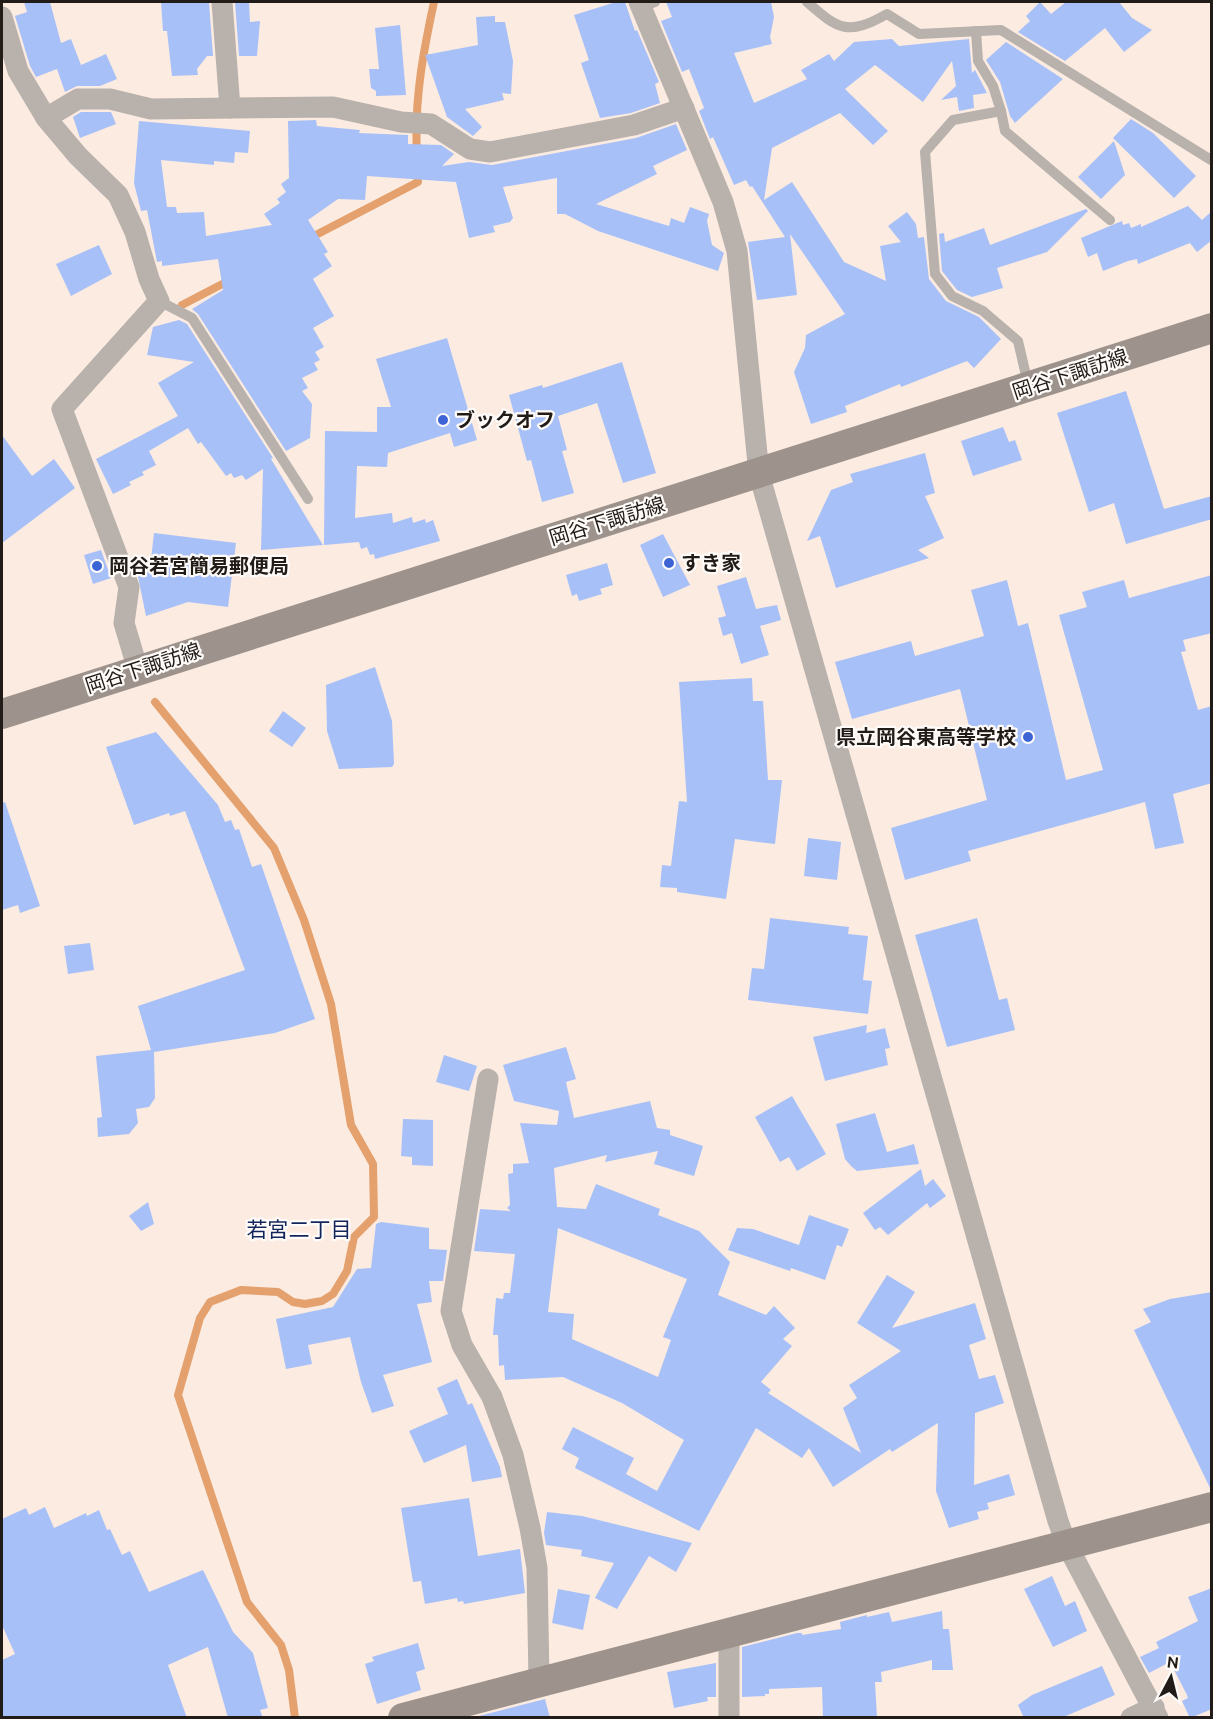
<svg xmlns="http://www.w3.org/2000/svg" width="1213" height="1719" font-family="Ubuntu,'Noto Sans JP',sans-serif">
	<rect width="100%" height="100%" fill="#fbebe0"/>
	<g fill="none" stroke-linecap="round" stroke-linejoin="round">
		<g stroke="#e4a06d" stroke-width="8">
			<path d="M417,154c-3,-53 6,-101 17,-152"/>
			<path d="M310,238l108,-56 -1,-13"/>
			<path d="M182,305l48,-25"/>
			<path d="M155,702l119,146 30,72 27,84 20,121 22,39 1,53 -20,20 -7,34 -14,23 -11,7 -17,3 -12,-2 -15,-10 -37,-2 -31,12 -10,16 -22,77 69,207 34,43 8,25 6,48"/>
		</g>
	</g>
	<g fill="#a8c0f8" fill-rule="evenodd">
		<path d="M24,2h26l11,41 10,-4 10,26 25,-11 11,25 -17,7h-23l-12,6 -8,-23 -21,8 -6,-11 -15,-50 12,-4z"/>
		<path d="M161,2h48l4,54h-6l-10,13 1,6 -26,1 -5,-45h-4z"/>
		<path d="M235,2h14l1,20 10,-1 -3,35h-18z"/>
		<path d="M616,2h9l10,29 2,-1 22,52 -4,2 5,19 -29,10 -31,5 -19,-55 8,-3 -15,-45z"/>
		<path d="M666,2h105l3,15 -4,20 2,7 -38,9 20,50 53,-24 -6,-9 28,-16 5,7 20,-19 38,-3 7,7 70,-7 3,34 3,-3 12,23 -14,2 1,13 -15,3 -2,-14 -16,3 15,-14 -4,-25 -29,41 -48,-37 -30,24 43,42 -15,14 -33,-32 -68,35 -8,52 28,-18 52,80 42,19 -6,-35 21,-4 -13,-16 19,-14 9,12 2,14 6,-1 5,42 17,22 33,16 22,22 -27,29 -7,-7 -66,26 -1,-3 -55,22 2,6 -36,12 -17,-52 11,-24 1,-13 39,-21 -55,-80 7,61 -40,5 -9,-58 37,-5 -33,-51 -2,1 -4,-7 -12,5 -21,-48 -3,2 -11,-28 5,-3 -15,-39 -7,3 -21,-51 11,-4z"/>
		<path d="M1040,2l11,12 15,-12h53l13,16 20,12 -28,22 -19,-24 -40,33 -47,-29 12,-11 -4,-5z"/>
		<path d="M495,16v6h10l8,39 -2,33 -9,-1 2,7 -39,9 17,18 -9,9 -26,-19 -22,-62 53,-10 -2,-28z"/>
		<path d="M400,25l6,70 -30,1v-5l-5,-3 -2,-19h10l-4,-41z"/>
		<path d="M1006,42l57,37 -48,44 -5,-7 -10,-34 -14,-22z"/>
		<path d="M81,112h30l5,12 -36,14 -7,-21z"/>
		<path d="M1131,119l22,14 43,43 -22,22 -61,-60z"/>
		<path d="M316,120l1,6 43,4 -1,3 49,2v9l33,1 13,9 -12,12 27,-4 23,3 144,-27 40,-14 11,26 -34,16 4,8 -61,30 73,22 2,-8 13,5 6,-16 19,7 -2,7 5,24 12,8 -6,18 -120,-40 -33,-17h-8v-36l-54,9 10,31 -3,4 -17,4 2,6 -26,6 -13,-56 -89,-6 -2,24 -27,-1 -30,21 20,32 -4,2 8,12 -19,13 21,37 -21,12 11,19 -9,5 5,8 -6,3 4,7 -16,8 6,10 -6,3 10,13 -2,34 -24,13 -88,-137 -6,-5 31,-19 -5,-31 -56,7v-5l-5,1 -10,-52 -6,1 -7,-28 5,-62 111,10 -2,22 -13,-1 -1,11 -20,-2v4l-53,-5 6,47h9l1,6 27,-1 2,24 66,-11 -8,-11 16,-11 -3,-4 9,-7 -5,-8 8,-6 -1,-57z"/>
		<path d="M1114,141l11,34 -24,24 -23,-22z"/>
		<path d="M1188,206l14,14 10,-9v29l-15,12 -7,-9 -52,21 -1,-5 -9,2 -25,10 -6,-18 -9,4 -7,-19 41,-17 1,4 6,-2 2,5 10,-4v3z"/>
		<path d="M1086,209l2,2 -41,41 -50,16 6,20 -31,9 -15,-7 -15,-19 -3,-37 5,-1 1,9 39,-14 6,17z"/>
		<path d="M99,245l13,29 -41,22 -15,-32z"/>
		<path d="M179,320l8,4 86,134 -2,1 52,86 -62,5 2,-81 -17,11 -4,-5 -8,3 -3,-5 -5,3 -25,-34 -3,2 -10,-16 -39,23 7,14 -14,7 2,3 -15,7 2,3 -18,9 -17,-35 82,-43 -20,-33 36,-21 -47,-7 6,-28z"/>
		<path d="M447,338l30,102 -23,7 -4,-14 -62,20 -1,14 -30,-1 -2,52 37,-5 1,10 19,-6 1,6 12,-4 1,4 7,-3 7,21 -65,18 -1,-5 -4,1 -3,-8 -6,2 -2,-7 -35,3 1,-114 52,1v-25h14l-15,-48z"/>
		<path d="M622,362l34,111 -33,10 -26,-80 -39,13 9,34 -5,1 12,42 -32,9 -11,-42 -4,1 -18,-66 33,-10 1,3z"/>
		<path d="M1126,391l38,118 48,-13v23l-86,25 -12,-41 -25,9 -32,-99z"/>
		<path d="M1003,427l6,15 6,-2 7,20 -49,16 -12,-35z"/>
		<path d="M2,435l30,41 22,-17 21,29 -73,55z"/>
		<path d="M925,453l10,40 -10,3 19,42 -26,12 11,8 -93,30 -16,-52 -13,5 24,-51 22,-8 -3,-8z"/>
		<path d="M154,533l82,10 -8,64 -40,-5 -42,14 -9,-44 13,-4z"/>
		<path d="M663,534l27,51 -27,12 -23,-52z"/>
		<path d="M101,550l10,28 -18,6 -9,-29z"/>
		<path d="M607,563l6,22 -13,4 2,5 -23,7 -2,-7 -5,2 -6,-21z"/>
		<path d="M1212,575v58l-29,7 3,11 -5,1 17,58 14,-4v77l-39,11 11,49 -29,6 -10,-47 -177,49 3,10 -66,19 -14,-52 96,-28 -27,-111 -108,30 -17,-57 76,-21 4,15 69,-20 -13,-46 36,-10 11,46 10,-3 38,157 37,-10 -44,-155 28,-8 -5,-15 42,-12 5,18z"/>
		<path d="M746,577l10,32 21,-4 4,15 -21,6 9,29 -28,9 -9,-31 -9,3 -5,-18 8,-2 -9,-30z"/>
		<path d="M375,667l17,54 2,43 -2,3 -53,2 -12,-38 -1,-46z"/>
		<path d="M752,678l1,23h10l5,79h14l-7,64 -40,-5 -9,60 -49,-7v-4l-17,-1 2,-22 9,1 8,-65 8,1 -8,-120z"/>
		<path d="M283,711l23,17 -14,19 -23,-16z"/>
		<path d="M156,732l62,73 7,17 6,-2 4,10 4,-1 13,38 9,-3 54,155 -40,14 -121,19 1,46 -6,9 -13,2 2,14 -9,11 -31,3 -1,-19 5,-1 -6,-61 55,-6 -13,-44 107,-36 -60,-159 -15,5 -1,-3 -35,12 -28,-78z"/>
		<path d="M5,802l35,104 -20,7 -2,-8 -16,5v-107z"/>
		<path d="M808,838l33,4 -4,38 -33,-4z"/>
		<path d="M770,918l79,9 -1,7 20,2 -5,44 9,1 -4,33 -120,-14 4,-32 12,1z"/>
		<path d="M977,918l22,82 8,-2 8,32 -68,17 -32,-112z"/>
		<path d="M90,943l4,27 -26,4 -4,-28z"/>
		<path d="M867,1025l-1,8 19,-5 5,20 -5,1 3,16 -63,16 -12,-44z"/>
		<path d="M566,1047l10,32 -10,3 8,36 76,-17 7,27 13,2v5l33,11 -9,30 -40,-12 4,-13 -53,11 2,-7 -53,13 3,39 29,2 10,-25 64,25 -2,6 41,16 31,31 -12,33 48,20 8,-9 21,22 -12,11 9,7 -31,36 10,8 -3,3 93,60 -18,-45 14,-10 -8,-13 52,-34 -44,-28 30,-48 28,17 -23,36 83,-25 11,36 -17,6 10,34 16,-4 9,28 -29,10 -1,72 35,-11 6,21 -28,8 2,6 -12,3 2,7 -30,9 -13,-37 2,-68 -46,29 -2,-3 -57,38 -24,-39 -7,10 -46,-30 -57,103 -124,-63 4,-10 -17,-9 11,-22 61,31 -8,16 31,17 27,-51 -62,-37 -59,-26 -58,3 -1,-15 -5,1 -1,-31h-5l3,-37 7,1 1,-6h6l5,-39 -41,-3 6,-42 31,2 -4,-3 3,-3 -2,-31 5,-1v-9l16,-1 -9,-40 37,2 2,-14 -45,-10 -11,-36zM558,1228l129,51 -24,58 8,3 -13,37 -86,-38 2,-25 -26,-2z"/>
		<path d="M444,1055l33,11 -8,25 -33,-9z"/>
		<path d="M792,1096l34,58 -29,17 -8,-14 -9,5 -25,-45z"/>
		<path d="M875,1113l12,39 27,-8 5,20 -62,7 -6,-5 -6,-7 -9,-35z"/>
		<path d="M403,1119l30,1v46l-21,-1v-8l-11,-1z"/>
		<path d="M921,1169l4,17 8,-7 13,17 -16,12 -3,-5 -39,32 -8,-8 -5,3 -12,-17z"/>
		<path d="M148,1202l6,22 -13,7 -12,-15z"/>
		<path d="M809,1215l40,14 -7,18 -5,-2 -12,35 -34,-12 -1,3 -62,-21 9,-22 16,1 46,16z"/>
		<path d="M381,1222l48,6v21l18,1 -4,31h-14l3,21 -15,2 15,58 -49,13 11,31 -22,7 -11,-31 -11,-45 -42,8 4,19 -26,5 -10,-50 57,-12 24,-38 14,-1 5,-44z"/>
		<path d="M1212,1292v198h-1l-77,-160 17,-8 -8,-13 27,-10z"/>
		<path d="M457,1379l11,26 4,-2 28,64 2,10 -30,5 -6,-37 -42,18 -15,-32 39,-17 -11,-26z"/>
		<path d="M469,1498l9,58 42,-7 5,44 -61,11 -1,-3 -5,1 -1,-4 -32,6 -4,-23 -8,1 -12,-74z"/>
		<path d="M45,1507l9,21 32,-15 1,3 12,-6 8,20 3,-1 12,26 8,-4 19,41 54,-22 30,62 20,21 15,55 -8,2 3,8h-35l-20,-71 -40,18 19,53h-185v-58l13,-6 -13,-29v-106l24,-11 3,7z"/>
		<path d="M547,1512l35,4 110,27 -16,29 -27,-16 -32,53 -22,-11 19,-35 -33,-7 1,-6 -36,-5 -2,-12z"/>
		<path d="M1052,1576l13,30 10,-5 12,30 -34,16 -29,-58z"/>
		<path d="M1212,1588v121l-22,9 -8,-17 6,-3 -1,-3 -17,-33 -21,11 -9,-16 19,-9 -3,-6 42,-21 -10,-24z"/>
		<path d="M558,1589l32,6 -7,35 -31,-7z"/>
		<path d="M942,1611l1,18h6l4,41h-21v-10l-51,12 1,10h-7l2,36h-54l-1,-31 -53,2v5h-4v2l-23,1v-50l55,-14h5v2l39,-6 -1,-7 27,-7v2l22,-5 3,10z"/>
		<path d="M418,1643l7,26 -9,3 5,18 -44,14 -12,-40 9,-3 -2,-4z"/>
		<path d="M716,1663v34h-9l1,4 -34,7 -7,-36z"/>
		<path d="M1102,1666l13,29 -54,23h-37l-6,-13 14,-10z"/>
		<path d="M545,1699l5,19h-71v-2z"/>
	</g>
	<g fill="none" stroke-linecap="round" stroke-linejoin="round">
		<g stroke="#b8b1ac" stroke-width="10">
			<path d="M807,2c32,28 41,34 80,12l32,20 82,-4 210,130"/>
			<path d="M641,7l14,-5"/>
			<path d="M976,31l2,30 15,25 8,25 -48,9 -28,32 10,122 17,22 31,15 35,30 10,43"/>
			<path d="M1001,111l4,20 105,89"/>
			<path d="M159,301l33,17 116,181"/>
		</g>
		<g stroke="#b8b1ac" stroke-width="21">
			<path d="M222,2l8,106"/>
			<path d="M639,2l84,200 14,49 22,223 299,1047 8,22 92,175"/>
			<path d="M2,17l16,54 28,47 32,38 40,39 17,37 14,47 10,22 -97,108 67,178 -5,36 14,47"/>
			<path d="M46,118l32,-19h32l41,10 182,-2 68,15 30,2 39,25 20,3 144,-27 50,-17"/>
			<path d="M488,1079l-37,232 11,34 30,52 21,58 17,73 7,40 2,112"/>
			<path d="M729,1631v87"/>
			<path d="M1131,1718l23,-11"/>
		</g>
		<g stroke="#9d938c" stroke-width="30">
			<path d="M2,714l1210,-386"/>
			<path d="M403,1718l809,-211"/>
		</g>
	</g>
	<g fill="#3c64d5" stroke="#fefbf9" stroke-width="2">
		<circle cx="443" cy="420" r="6"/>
		<circle cx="669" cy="563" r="6"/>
		<circle cx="97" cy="566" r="6"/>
		<circle cx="1028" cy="737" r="6"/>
	</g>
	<g text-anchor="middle" stroke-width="4.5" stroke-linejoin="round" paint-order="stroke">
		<g font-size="20" fill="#221c18" stroke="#fefbf9">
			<text transform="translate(1070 374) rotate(-18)" y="7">岡谷下諏訪線</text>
			<text transform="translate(607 521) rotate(-17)" y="7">岡谷下諏訪線</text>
			<text transform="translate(143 668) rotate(-18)" y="7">岡谷下諏訪線</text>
		</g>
		<g font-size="20" font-weight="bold" fill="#221c18" stroke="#fefbf9" text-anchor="start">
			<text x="455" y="427">ブックオフ</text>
			<text x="681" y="570">すき家</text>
			<text x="109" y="573">岡谷若宮簡易郵便局</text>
			<text x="1016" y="744" text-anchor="end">県立岡谷東高等学校</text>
		</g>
		<g font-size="21" fill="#12255b" stroke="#fefbf9">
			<text x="299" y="1237">若宮二丁目</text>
		</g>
	</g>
	<rect width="1213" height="1719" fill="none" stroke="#221c18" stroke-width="6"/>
	<g transform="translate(1171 1677) rotate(7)" stroke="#fefbf9" stroke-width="4.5" paint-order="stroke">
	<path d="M0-4.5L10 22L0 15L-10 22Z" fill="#221c18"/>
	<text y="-9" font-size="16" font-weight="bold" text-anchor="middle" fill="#221c18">N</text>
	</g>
</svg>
